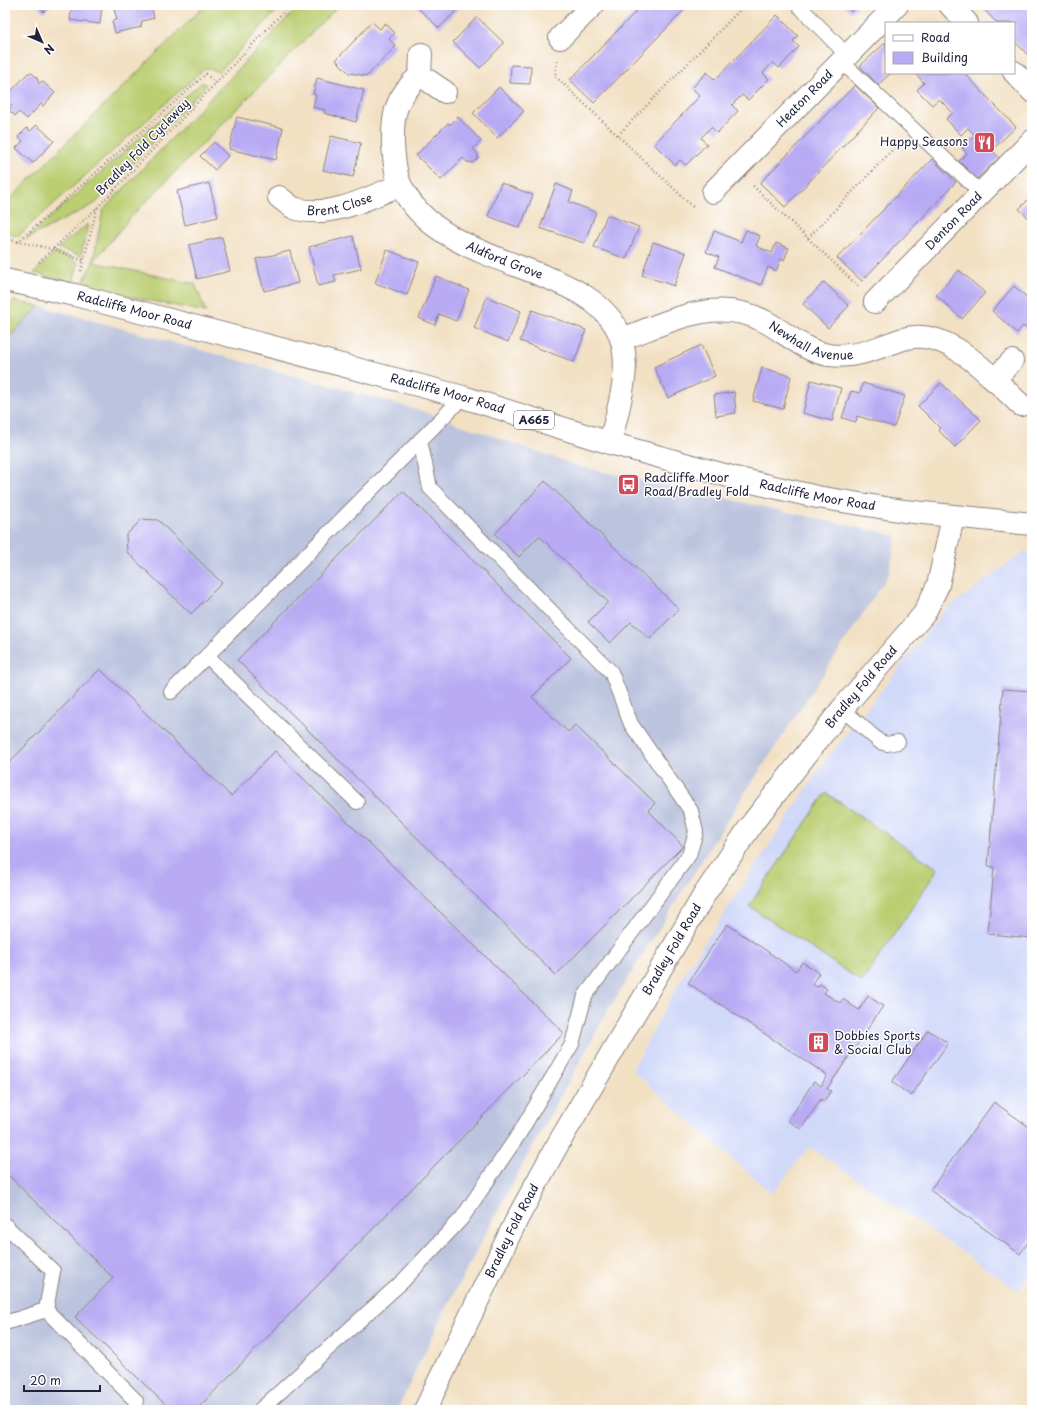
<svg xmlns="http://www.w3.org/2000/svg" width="1037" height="1415" font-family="'Playpen Sans',sans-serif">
	<rect width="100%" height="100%" fill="#fff"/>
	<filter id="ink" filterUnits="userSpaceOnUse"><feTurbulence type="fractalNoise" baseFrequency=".025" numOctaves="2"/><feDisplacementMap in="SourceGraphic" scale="8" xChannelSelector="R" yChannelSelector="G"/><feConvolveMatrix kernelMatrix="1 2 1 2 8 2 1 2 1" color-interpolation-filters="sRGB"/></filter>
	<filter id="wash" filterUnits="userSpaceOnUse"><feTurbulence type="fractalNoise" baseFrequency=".012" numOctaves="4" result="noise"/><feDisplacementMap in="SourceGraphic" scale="16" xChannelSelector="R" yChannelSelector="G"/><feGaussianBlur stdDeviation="0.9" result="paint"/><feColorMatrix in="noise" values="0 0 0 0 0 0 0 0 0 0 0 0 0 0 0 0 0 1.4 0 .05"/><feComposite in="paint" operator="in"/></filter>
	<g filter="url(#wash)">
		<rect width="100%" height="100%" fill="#f2e0c3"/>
		<path fill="#d1d9f9" d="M1025,551l7,1v720l-13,19 -210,-144 -37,47 -140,-124 50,-93 143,-216 120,-151z"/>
		<path fill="#bbc3de" d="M40,306l375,103 166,58 316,69 -8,38 -165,251 -114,182 -87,157 -80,150 -46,96h-392v-1069z"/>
		<g fill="#bbce72" stroke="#6e7856">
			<path d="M205,5h77l-63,67 -14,-4 -188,169 -12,-6v-27z"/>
			<path d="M300,5h39l-209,213 -37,44 102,22 11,28 -125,-25 12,-25 10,-52z"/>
			<path d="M202,82l4,3 -110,118 -70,36z"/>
			<path d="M88,224l-7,32 -23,-8z"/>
			<path d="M54,253l14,3 10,7 -5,20 -39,-10z"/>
			<path d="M13,301l27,5 -35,35v-32z"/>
			<path d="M826,793l112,76 -76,113 -113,-76z"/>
		</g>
		<g id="blocks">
			<g fill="#b8abf4">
				<path d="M36,5h15l-7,7z"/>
				<path d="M72,5h30l-2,19 -30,-4z"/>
				<path d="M113,5h38l3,13 -12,3 -1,6 -26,6 -3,-12 5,-1z"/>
				<path d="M415,5h47l-23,23z"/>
				<path d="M642,5h47l-95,98 -24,-23z"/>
				<path d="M844,5h15l-8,7z"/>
				<path d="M980,5h52v54l-18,-18v-18h-17z"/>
				<path d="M777,15l21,21 -5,5 6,6 -20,21 -6,-6 -10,11 6,6 -21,21 -6,-5 -10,10 6,6 -21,22 -6,-6 -10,11 6,6 -21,21 -6,-5 -5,5 -21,-21 46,-48 -8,-8 15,-16 8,8z"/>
				<path d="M477,17l27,26 -24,25 -27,-26z"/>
				<path d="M372,22l8,7 5,-6 10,10 -6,6 7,7 -29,30 -18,-3 -13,-13z"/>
				<path d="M886,42v31h5l-13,12 -18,-19z"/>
				<path d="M511,65l20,1 -1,18 -20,-1z"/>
				<path d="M28,73h4l5,5 2,6 3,-3 13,12 -12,13 -2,-2 -14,15 -8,-7 -4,4 -6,-6 3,-4 -7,-8z"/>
				<path d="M915,73h49l52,54 -24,23 7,8 -22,21 -18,-18 8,-7 -5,-6 13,-12 -7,-8 -7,7 -15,-16 7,-6 -14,-14 -7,6 -15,-15 7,-7z"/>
				<path d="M317,78l47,12 -8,32 -32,-9 1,-3 -12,-3 3,-12 -3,-1z"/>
				<path d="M855,85l24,23 -94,99 -25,-24z"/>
				<path d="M499,87l25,24 -27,27 -24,-25z"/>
				<path d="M237,117l46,11 -7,32 -47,-11z"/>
				<path d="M458,117l23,24 -8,8 4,3 1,6 -5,5 -6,-1 -4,-4 -22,22 -25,-25 32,-32 2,2z"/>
				<path d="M37,125l17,16 -21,22 -17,-15 7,-7 -5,-4 9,-9 3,3z"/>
				<path d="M331,136l30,7 -8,34 -30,-7z"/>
				<path d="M214,142l14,14 -13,14 -15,-14z"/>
				<path d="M932,159l24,23 -94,99 -25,-23z"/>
				<path d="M209,183l9,34 -33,8 -8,-34z"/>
				<path d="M501,183l32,12 -13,33 -32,-12z"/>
				<path d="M556,184l17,7 -4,11 27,10 -12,31 -44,-15z"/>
				<path d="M1032,196v25l-13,-12z"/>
				<path d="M607,215l32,12 -13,32 -32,-12z"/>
				<path d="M746,230l14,6 -4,10 16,7 4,-10 13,5 -5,12 -3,-1 -5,12 -8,-4 -7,18 -46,-18 4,-10 -13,-5 8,-21 27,11z"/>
				<path d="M353,236l8,33 -27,6 2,7 -18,4 -9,-39z"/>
				<path d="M222,237l8,34 -33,8 -8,-34z"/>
				<path d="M653,242l33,11 -12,33 -32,-11z"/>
				<path d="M387,250l32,12 -12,33 -32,-12z"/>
				<path d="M290,251l8,32 -34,8 -8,-32z"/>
				<path d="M959,270l26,23 -23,26 -26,-24z"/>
				<path d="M436,276l33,14 -13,31 -17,-7 -4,11 -16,-7z"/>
				<path d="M824,282l25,24 -21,22 -25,-24z"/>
				<path d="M1014,286l15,13 3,-4v33l-3,3 -6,-5 -6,7 -25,-22z"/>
				<path d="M487,297l34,14 -13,31 -34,-14z"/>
				<path d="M532,310l54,20 -12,32 -54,-21z"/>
				<path d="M701,345l14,31 -47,22 -14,-31z"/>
				<path d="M762,368l29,8 -8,33 -30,-8z"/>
				<path d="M811,380l30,8 -9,33 -29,-8z"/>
				<path d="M863,383l42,13 -11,31 -37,-11 -1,6 -14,-4 9,-27 9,2z"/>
				<path d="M941,383l40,37 -26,27 -17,-17 2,-2 -22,-22z"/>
				<path d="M734,392l2,21 -20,3 -2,-21z"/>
				<path d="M545,481l134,128 -29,30 -19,-17 -21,21 -22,-21 20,-20 -69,-66 -20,21 -24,-23z"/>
				<path d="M403,491l168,167 -39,39 36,35 7,-7 80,78 -7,7 35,36 -127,129 -319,-315z"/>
				<path d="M142,519l16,1 64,63 -31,31 -64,-62 -1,-17z"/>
				<path d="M100,669l131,127 44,-45 289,282 -368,377h-25l-96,-93 38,-39 -108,-106v-405z"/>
				<path d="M1003,689l29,2v247l-44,-4 6,-67 -6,-1z"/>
				<path d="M727,924l69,47 6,-9 17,11 -7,11 5,3 3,-3 7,5 -3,4 16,10 3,-4 16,11 9,-14 15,10 -56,83 4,2 -7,10 -3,-2 -20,30 -13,-8 26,-40 7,5 6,-11 -139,-92z"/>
				<path d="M928,1030l20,13 -37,53 -19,-14z"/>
				<path d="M994,1102l38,27v107l-12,18 -90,-64z"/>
			</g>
		</g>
	</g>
	<g filter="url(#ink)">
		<use href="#blocks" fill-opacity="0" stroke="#8a817f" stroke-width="1"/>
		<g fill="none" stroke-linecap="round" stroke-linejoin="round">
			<defs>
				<g id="lane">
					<path d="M798,5l49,50"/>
					<path d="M841,61l140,132"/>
					<path d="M207,656l150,146"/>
					<path d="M171,692l292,-295"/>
					<path d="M842,709l38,33 7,2 11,-2"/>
					<path d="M5,1225l48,46 -7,39 90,91"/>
					<path d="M5,1323l41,-13"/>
					<path d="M260,1410l143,-129 59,-63 57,-84 53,-90 13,-48 104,-141 7,-23 -5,-21 -60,-87 -20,-52 -181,-184 -10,-48"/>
				</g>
				<g id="street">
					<path d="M560,38l33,-33"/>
					<path d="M421,54l-1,21 25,17"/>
					<path id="s1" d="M420,75c-24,23 -28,37 -27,70 1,12 2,30 8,41 25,52 90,69 140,89 28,11 57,24 74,50 21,35 3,82 -5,118"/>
					<path id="s2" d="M713,192l184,-187"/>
					<path id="s3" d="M279,197c5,4 12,11 18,12 35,9 71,-11 103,-24"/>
					<path id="s4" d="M875,302l157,-161"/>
					<path id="s5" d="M622,339c47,-17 94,-44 144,-17 20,11 40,30 63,33 26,4 50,-8 74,-16 44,-14 89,39 118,66"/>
					<path d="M994,380l18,-19"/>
				</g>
				<g id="secondary">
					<path d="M950,5l17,18"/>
					<path d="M1014,72l18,19"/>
					<path id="s6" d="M425,1410l92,-191 37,-68 150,-256 50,-74 88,-112 82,-95 14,-29 15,-68"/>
				</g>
				<g id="primary">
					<path id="s7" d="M42,288l33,7 388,102 147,46 129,36 78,18 87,14 128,13"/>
				</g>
			</defs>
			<use href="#lane" stroke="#8a817f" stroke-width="16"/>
			<use href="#street" stroke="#8a817f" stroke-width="24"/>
			<use href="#secondary" stroke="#8a817f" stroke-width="24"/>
			<use href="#primary" stroke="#8a817f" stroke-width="24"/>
			<g stroke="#8a817f" stroke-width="2.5" stroke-dasharray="1 3" stroke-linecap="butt">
				<path d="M557,61l-2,15 138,131"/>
				<path d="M618,135l127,-130"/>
				<path d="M753,186l105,100"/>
				<path d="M808,238l92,-96"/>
				<path d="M5,239l48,10 31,12"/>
				<path d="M18,242l188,-168 10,10"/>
				<path d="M39,262l58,-54 193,-203"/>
				<path d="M81,271l16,-63"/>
			</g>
			<use href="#lane" stroke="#fff" stroke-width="14"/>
			<use href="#street" stroke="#fff" stroke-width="22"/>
			<use href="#secondary" stroke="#fff" stroke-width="22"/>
			<use href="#primary" stroke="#fff" stroke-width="22"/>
			<defs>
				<path id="primary-bridge" d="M5,280l37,8"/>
			</defs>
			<use href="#primary-bridge" stroke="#8a817f" stroke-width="24" stroke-linecap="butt"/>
			<use href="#primary-bridge" stroke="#fff" stroke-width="22"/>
		</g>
	</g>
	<defs>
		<symbol id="restaurant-square" viewBox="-11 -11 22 22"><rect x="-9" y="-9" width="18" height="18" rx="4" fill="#d1495b" stroke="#fff"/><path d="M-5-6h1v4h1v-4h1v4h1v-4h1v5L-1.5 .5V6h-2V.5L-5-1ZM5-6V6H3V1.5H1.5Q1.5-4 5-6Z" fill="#fff"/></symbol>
		<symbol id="bus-square" viewBox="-11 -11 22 22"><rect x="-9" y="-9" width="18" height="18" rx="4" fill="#d1495b" stroke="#fff"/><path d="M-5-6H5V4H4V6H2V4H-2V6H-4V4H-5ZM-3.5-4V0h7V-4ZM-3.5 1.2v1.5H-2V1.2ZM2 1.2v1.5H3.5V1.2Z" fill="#fff"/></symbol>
		<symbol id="building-square" viewBox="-11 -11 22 22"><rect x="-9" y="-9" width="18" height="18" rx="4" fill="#d1495b" stroke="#fff"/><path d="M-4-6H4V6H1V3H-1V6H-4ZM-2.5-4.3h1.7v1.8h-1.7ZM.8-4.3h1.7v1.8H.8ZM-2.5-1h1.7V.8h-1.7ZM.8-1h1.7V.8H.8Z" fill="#fff"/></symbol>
	</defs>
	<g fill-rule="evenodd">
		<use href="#restaurant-square" x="972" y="130" width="25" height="25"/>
		<use href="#bus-square" x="616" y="472" width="25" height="25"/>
		<use href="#building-square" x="806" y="1030" width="25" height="25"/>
	</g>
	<g text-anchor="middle" stroke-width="3" stroke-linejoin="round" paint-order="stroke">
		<rect fill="#fff" stroke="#646476" stroke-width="1" x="514" y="411" width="40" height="18" rx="3"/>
		<g font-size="11" font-weight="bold" fill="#22223b">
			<text x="534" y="424">A665</text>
		</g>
		<g font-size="12" fill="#22223b" stroke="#fff">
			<text dy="4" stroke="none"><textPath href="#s2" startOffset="131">Heaton Road</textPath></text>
			<text transform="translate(143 147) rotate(-46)" y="4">Bradley Fold Cycleway</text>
			<text dy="4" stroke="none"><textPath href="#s3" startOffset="65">Brent Close</textPath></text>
			<text dy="4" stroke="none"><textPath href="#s4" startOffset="113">Denton Road</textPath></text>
			<text dy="4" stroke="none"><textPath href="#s1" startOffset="251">Aldford Grove</textPath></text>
			<text dy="4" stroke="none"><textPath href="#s7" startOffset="95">Radcliffe Moor Road</textPath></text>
			<text dy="4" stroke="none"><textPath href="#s5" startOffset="201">Newhall Avenue</textPath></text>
			<text dy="4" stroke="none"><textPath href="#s7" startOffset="419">Radcliffe Moor Road</textPath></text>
			<text dy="4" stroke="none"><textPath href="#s7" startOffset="803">Radcliffe Moor Road</textPath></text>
			<text dy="4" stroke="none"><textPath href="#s6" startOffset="847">Bradley Fold Road</textPath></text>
			<text dy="4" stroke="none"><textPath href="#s6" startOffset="523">Bradley Fold Road</textPath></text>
			<text dy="4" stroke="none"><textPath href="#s6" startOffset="199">Bradley Fold Road</textPath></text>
		</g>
		<g font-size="12" fill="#22223b" stroke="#fff" text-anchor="start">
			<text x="968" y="146" text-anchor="end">Happy Seasons</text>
			<text x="644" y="482">Radcliffe Moor<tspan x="644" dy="14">Road/Bradley Fold</tspan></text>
			<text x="834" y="1040">Dobbies Sports<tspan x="834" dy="14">&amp; Social Club</tspan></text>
		</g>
	</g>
	<rect width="1037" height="1415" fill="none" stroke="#fff" stroke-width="20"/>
	<rect x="885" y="22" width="130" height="52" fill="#ffffff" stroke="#a7a7b1"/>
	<rect x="893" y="35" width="20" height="6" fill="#ffffff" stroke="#a7a7b1"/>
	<text x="921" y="42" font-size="12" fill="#22223b">Road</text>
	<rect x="893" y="52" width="20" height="12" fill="#b8abf4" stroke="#a7a7b1"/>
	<text x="921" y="62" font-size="12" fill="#22223b">Building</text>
	<g transform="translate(42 42) rotate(135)" stroke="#ffffff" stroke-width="3" paint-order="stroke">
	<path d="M0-3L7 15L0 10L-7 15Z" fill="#22223b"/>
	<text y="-6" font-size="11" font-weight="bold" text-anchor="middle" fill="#22223b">N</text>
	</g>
	<path d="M24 1385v6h76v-6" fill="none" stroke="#22223b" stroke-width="2"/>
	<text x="30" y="1385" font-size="12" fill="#22223b" stroke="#ffffff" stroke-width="3" paint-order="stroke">20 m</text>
</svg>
